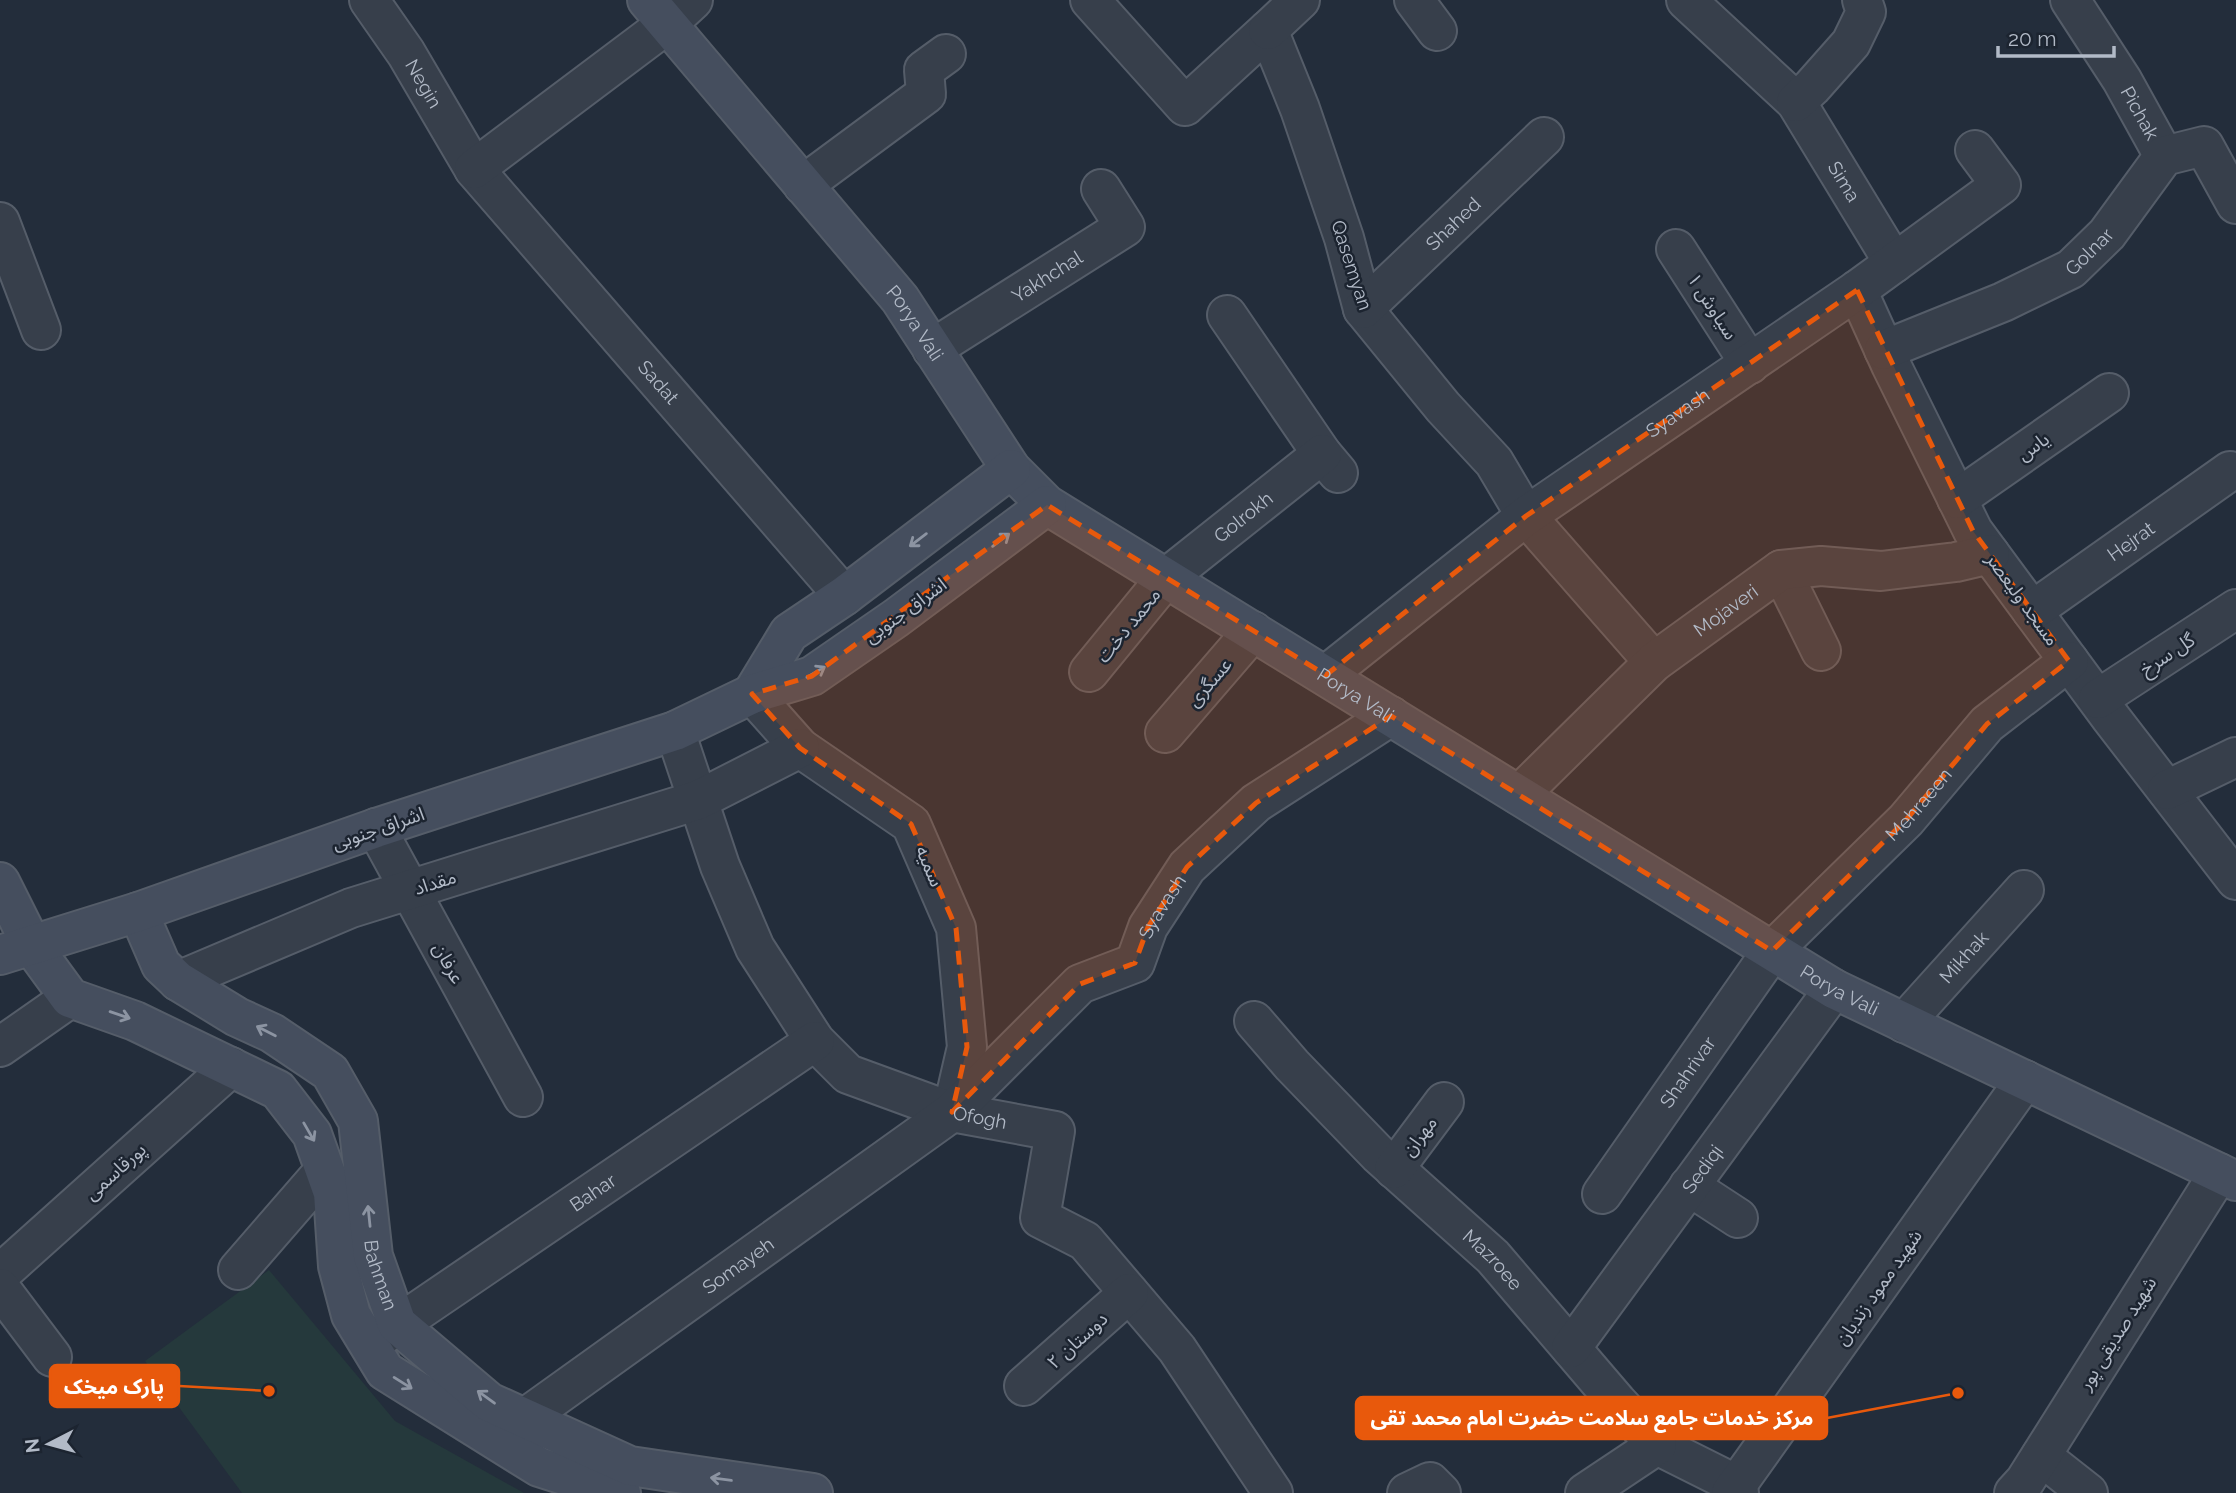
<svg xmlns="http://www.w3.org/2000/svg" width="2236" height="1493" font-family="Raleway,'Noto Sans Arabic',sans-serif">
	<rect width="100%" height="100%" fill="#232d3b"/>
	<path fill="#25393c" d="M269,1270l126,151 129,72h-282l-97,-132z"/>
	<g fill="none" stroke-linecap="round" stroke-linejoin="round">
		<defs>
			<g id="street">
				<path id="s1" d="M369,0l37,53 68,116 370,427"/>
				<path d="M1090,0l95,106 83,-76 32,79 44,129 19,71 80,98 51,55 32,54 128,146"/>
				<path d="M1414,0l23,31"/>
				<path id="s2" d="M1686,0l110,102 98,161"/>
				<path id="s3" d="M2070,0l52,80 42,76"/>
				<path d="M1268,30l32,-30"/>
				<path d="M1796,102l16,-15 39,-44 15,-31 -4,-12"/>
				<path d="M474,169l193,-145 26,-24"/>
				<path d="M803,185l123,-91 -2,-24 22,-16"/>
				<path d="M0,222l41,108"/>
				<path d="M1676,249l74,115"/>
				<path d="M1857,290l34,75 82,166 138,187 125,162"/>
				<path id="s4" d="M1363,309l181,-172"/>
				<path d="M1227,315l95,139 16,19"/>
				<path id="s5" d="M932,349l193,-122 -24,-38"/>
				<path id="s6" d="M1884,350l119,-48 68,-33 36,-35 57,-78 40,-10 32,58"/>
				<path d="M1957,499l152,-106"/>
				<path d="M1781,570l40,81"/>
				<path id="s7" d="M2032,611l198,-140"/>
				<path id="s8" d="M1089,672l77,-94 156,-124"/>
				<path id="s9" d="M1326,675l200,-159 331,-226 144,-105 -26,-35"/>
				<path d="M752,694l48,54 111,76 45,104 11,119 -15,65"/>
				<path d="M2098,699l138,-90"/>
				<path id="s10" d="M675,731l45,135 35,82 60,93 33,33 104,38 103,19 -15,87 45,23 92,108 96,144"/>
				<path d="M1165,733l88,-102"/>
				<path d="M2167,790l69,-33"/>
				<path id="s11" d="M1519,795l135,-133 127,-92 40,-4 60,5 75,-9 34,-8"/>
				<path d="M376,828l147,269"/>
				<path d="M178,981l173,-73 347,-108 102,-52"/>
				<path id="s12" d="M1254,1021l38,44 86,89 115,103 124,145 40,43 66,33 16,15"/>
				<path id="s13" d="M1904,1023l120,-133"/>
				<path d="M0,1047l70,-49"/>
				<path d="M1394,1169l50,-67"/>
				<path d="M1689,1186l49,32"/>
				<path id="s14" d="M1602,1194l170,-243 134,-131 81,-96 82,-63"/>
				<path d="M238,1270l86,-99"/>
				<path d="M0,1274l231,-207"/>
				<path d="M0,1288l52,69"/>
				<path id="s15" d="M371,1343l444,-302"/>
				<path id="s16" d="M1571,1348l263,-359"/>
				<path d="M1024,1386l105,-93"/>
				<path id="s17" d="M525,1418l427,-306 128,-128 55,-21 13,-36 39,-60 69,-64 135,-87"/>
				<path d="M2041,1456l47,37"/>
				<path d="M1407,1493l23,-11 11,11"/>
				<path d="M1585,1493l72,-48"/>
				<path d="M1731,1493l294,-413"/>
				<path d="M2014,1493l11,-12 194,-308"/>
			</g>
			<g id="secondary">
				<path id="s18" d="M647,0l253,299 111,170 36,36 787,484 402,192"/>
				<path d="M752,694l37,-61 55,-37 167,-127"/>
				<path d="M0,882l32,64 38,52 65,23 143,69 34,44 21,59 5,73 13,49 34,56 154,96 82,26"/>
				<path id="s19" d="M138,912l23,53 17,16 59,36 35,16 58,39 28,49 15,135 24,68 92,78 141,64 183,27"/>
				<path d="M0,955l138,-43 238,-84 299,-97 77,-37 60,-18 84,-58 151,-113"/>
			</g>
		</defs>
		<use href="#street" stroke="#555d69" stroke-width="42"/>
		<use href="#secondary" stroke="#555d69" stroke-width="42"/>
		<use href="#street" stroke="#373f4b" stroke-width="38"/>
		<use href="#secondary" stroke="#454e5e" stroke-width="38"/>
	</g>
	<defs><path id="oneway-shaft" d="M-6 0H5M1.5-3L5.5 0L1.5 3" fill="none" stroke-width="1.6" stroke-linecap="round" stroke-linejoin="round" transform="scale(1.75)"/></defs>
	<g stroke="#8c94a2">
		<use href="#oneway-shaft" transform="translate(918 540) rotate(143)"/>
		<use href="#oneway-shaft" transform="translate(1001 540) rotate(-37)"/>
		<use href="#oneway-shaft" transform="translate(816 672) rotate(-30)"/>
		<use href="#oneway-shaft" transform="translate(120 1015) rotate(19)"/>
		<use href="#oneway-shaft" transform="translate(266 1031) rotate(-153)"/>
		<use href="#oneway-shaft" transform="translate(309 1132) rotate(60)"/>
		<use href="#oneway-shaft" transform="translate(369 1216) rotate(-96)"/>
		<use href="#oneway-shaft" transform="translate(403 1383) rotate(32)"/>
		<use href="#oneway-shaft" transform="translate(486 1397) rotate(-144)"/>
		<use href="#oneway-shaft" transform="translate(721 1479) rotate(-172)"/>
	</g>
	<path fill="#e8590c" fill-opacity="0.2" stroke="#e8590c" stroke-width="5" stroke-dasharray="14 9" stroke-linejoin="round" d="M1857,290l116,241 96,130 -82,63 -81,96 -134,131 -381,-235 -135,87 -69,64 -39,60 -13,36 -55,21 -128,128 15,-65 -11,-119 -45,-104 -111,-76 -48,-54 60,-18 235,-171 279,170 200,-159z"/>
	<g text-anchor="middle" stroke-width="5" stroke-linejoin="round" paint-order="stroke">
		<g font-size="19" fill="#b2bac7" stroke="#1c2430">
			<text dy="7" stroke="none"><textPath href="#s1" startOffset="100">Negin</textPath></text>
			<text dy="7" stroke="none"><textPath href="#s3" startOffset="133">Pichak</textPath></text>
			<text dy="7" stroke="none"><textPath href="#s2" startOffset="243">Sima</textPath></text>
			<text dy="7" stroke="none"><textPath href="#s4" startOffset="124">Shahed</textPath></text>
			<text dy="7" stroke="none"><textPath href="#s6" startOffset="229">Golnar</textPath></text>
			<text transform="translate(1352 265) rotate(72)" y="7">Qasemyan</text>
			<text dy="7" stroke="none"><textPath href="#s5" startOffset="136">Yakhchal</textPath></text>
			<text transform="translate(1713 306) rotate(57)" y="7">سیاوش ۱</text>
			<text dy="7" stroke="none"><textPath href="#s18" startOffset="420">Porya Vali</textPath></text>
			<text dy="7" stroke="none"><textPath href="#s1" startOffset="481">Sadat</textPath></text>
			<text dy="7" stroke="none"><textPath href="#s9" startOffset="439">Syavash</textPath></text>
			<text transform="translate(2033 446) rotate(-35)" y="7">یاس</text>
			<text dy="7" stroke="none"><textPath href="#s8" startOffset="220">Golrokh</textPath></text>
			<text dy="7" stroke="none"><textPath href="#s7" startOffset="121">Hejrat</textPath></text>
			<text transform="translate(2023 599) rotate(54)" y="7">مسجد ولیعصر</text>
			<text transform="translate(905 610) rotate(-36)" y="7">اشراق جنوبی</text>
			<text dy="7" stroke="none"><textPath href="#s11" startOffset="278">Mojaveri</textPath></text>
			<text transform="translate(1128 625) rotate(-51)" y="7">محمد دخت</text>
			<text transform="translate(2167 654) rotate(-33)" y="7">گل سرخ</text>
			<text transform="translate(1209 682) rotate(-49)" y="7">عسگری</text>
			<text dy="7" stroke="none"><textPath href="#s18" startOffset="1008">Porya Vali</textPath></text>
			<text dy="7" stroke="none"><textPath href="#s14" startOffset="504">Mehraeen</textPath></text>
			<text transform="translate(378 828) rotate(-19)" y="7">اشراق جنوبی</text>
			<text transform="translate(930 866) rotate(67)" y="7">سمیه</text>
			<text transform="translate(435 882) rotate(-17)" y="7">مقداد</text>
			<text dy="7" stroke="none"><textPath href="#s17" startOffset="828">Syavash</textPath></text>
			<text dy="7" stroke="none"><textPath href="#s13" startOffset="89">Mikhak</textPath></text>
			<text transform="translate(449 963) rotate(61)" y="7">عرفان</text>
			<text dy="7" stroke="none"><textPath href="#s18" startOffset="1575">Porya Vali</textPath></text>
			<text dy="7" stroke="none"><textPath href="#s14" startOffset="149">Shahrivar</textPath></text>
			<text dy="7" stroke="none"><textPath href="#s10" startOffset="528">Ofogh</textPath></text>
			<text transform="translate(1419 1136) rotate(-53)" y="7">مهران</text>
			<text dy="7" stroke="none"><textPath href="#s16" startOffset="222">Sediqi</textPath></text>
			<text transform="translate(115 1171) rotate(-42)" y="7">پورقاسمی</text>
			<text dy="7" stroke="none"><textPath href="#s15" startOffset="268">Bahar</textPath></text>
			<text dy="7" stroke="none"><textPath href="#s12" startOffset="338">Mazroee</textPath></text>
			<text dy="7" stroke="none"><textPath href="#s17" startOffset="262">Somayeh</textPath></text>
			<text dy="7" stroke="none"><textPath href="#s19" startOffset="471">Bahman</textPath></text>
			<text transform="translate(1878 1287) rotate(-55)" y="7">شهید ممود زندیان</text>
			<text transform="translate(2117 1333) rotate(-58)" y="7">شهید صدیقی پور</text>
			<text transform="translate(1077 1340) rotate(-42)" y="7">دوستان ۲</text>
		</g>
	</g>
	<path fill="none" stroke="#e8590c" stroke-width="2.5" d="M269 1391L179 1386M1958 1393L1827 1418"/>
	<g fill="#e8590c" stroke="#1c2430" stroke-width="2.5">
		<circle cx="269" cy="1391" r="7"/>
		<circle cx="1958" cy="1393" r="7"/>
	</g>
	<g fill="#e8590c" stroke="#e8590c" stroke-width="2.5">
		<rect x="50" y="1365" width="129" height="42" rx="7"/>
		<rect x="1356" y="1397" width="471" height="42" rx="7"/>
	</g>
	<g font-size="21" text-anchor="middle" font-weight="bold" fill="#fff">
		<text x="114" y="1394">پارک میخک</text>
		<text x="1592" y="1425">مرکز خدمات جامع سلامت حضرت امام محمد تقی</text>
	</g>
	<g transform="translate(49 1444) rotate(264)" stroke="#1c2430" stroke-width="5" paint-order="stroke">
	<path d="M0-5L12 26L0 18L-12 26Z" fill="#b2bac7"/>
	<text y="-10" font-size="19" font-weight="bold" text-anchor="middle" fill="#b2bac7">N</text>
	</g>
	<path d="M1998 46v10h116v-10" fill="none" stroke="#b2bac7" stroke-width="3.5"/>
	<text x="2008" y="46" font-size="21" fill="#b2bac7" stroke="#1c2430" stroke-width="5" paint-order="stroke">20 m</text>
</svg>
